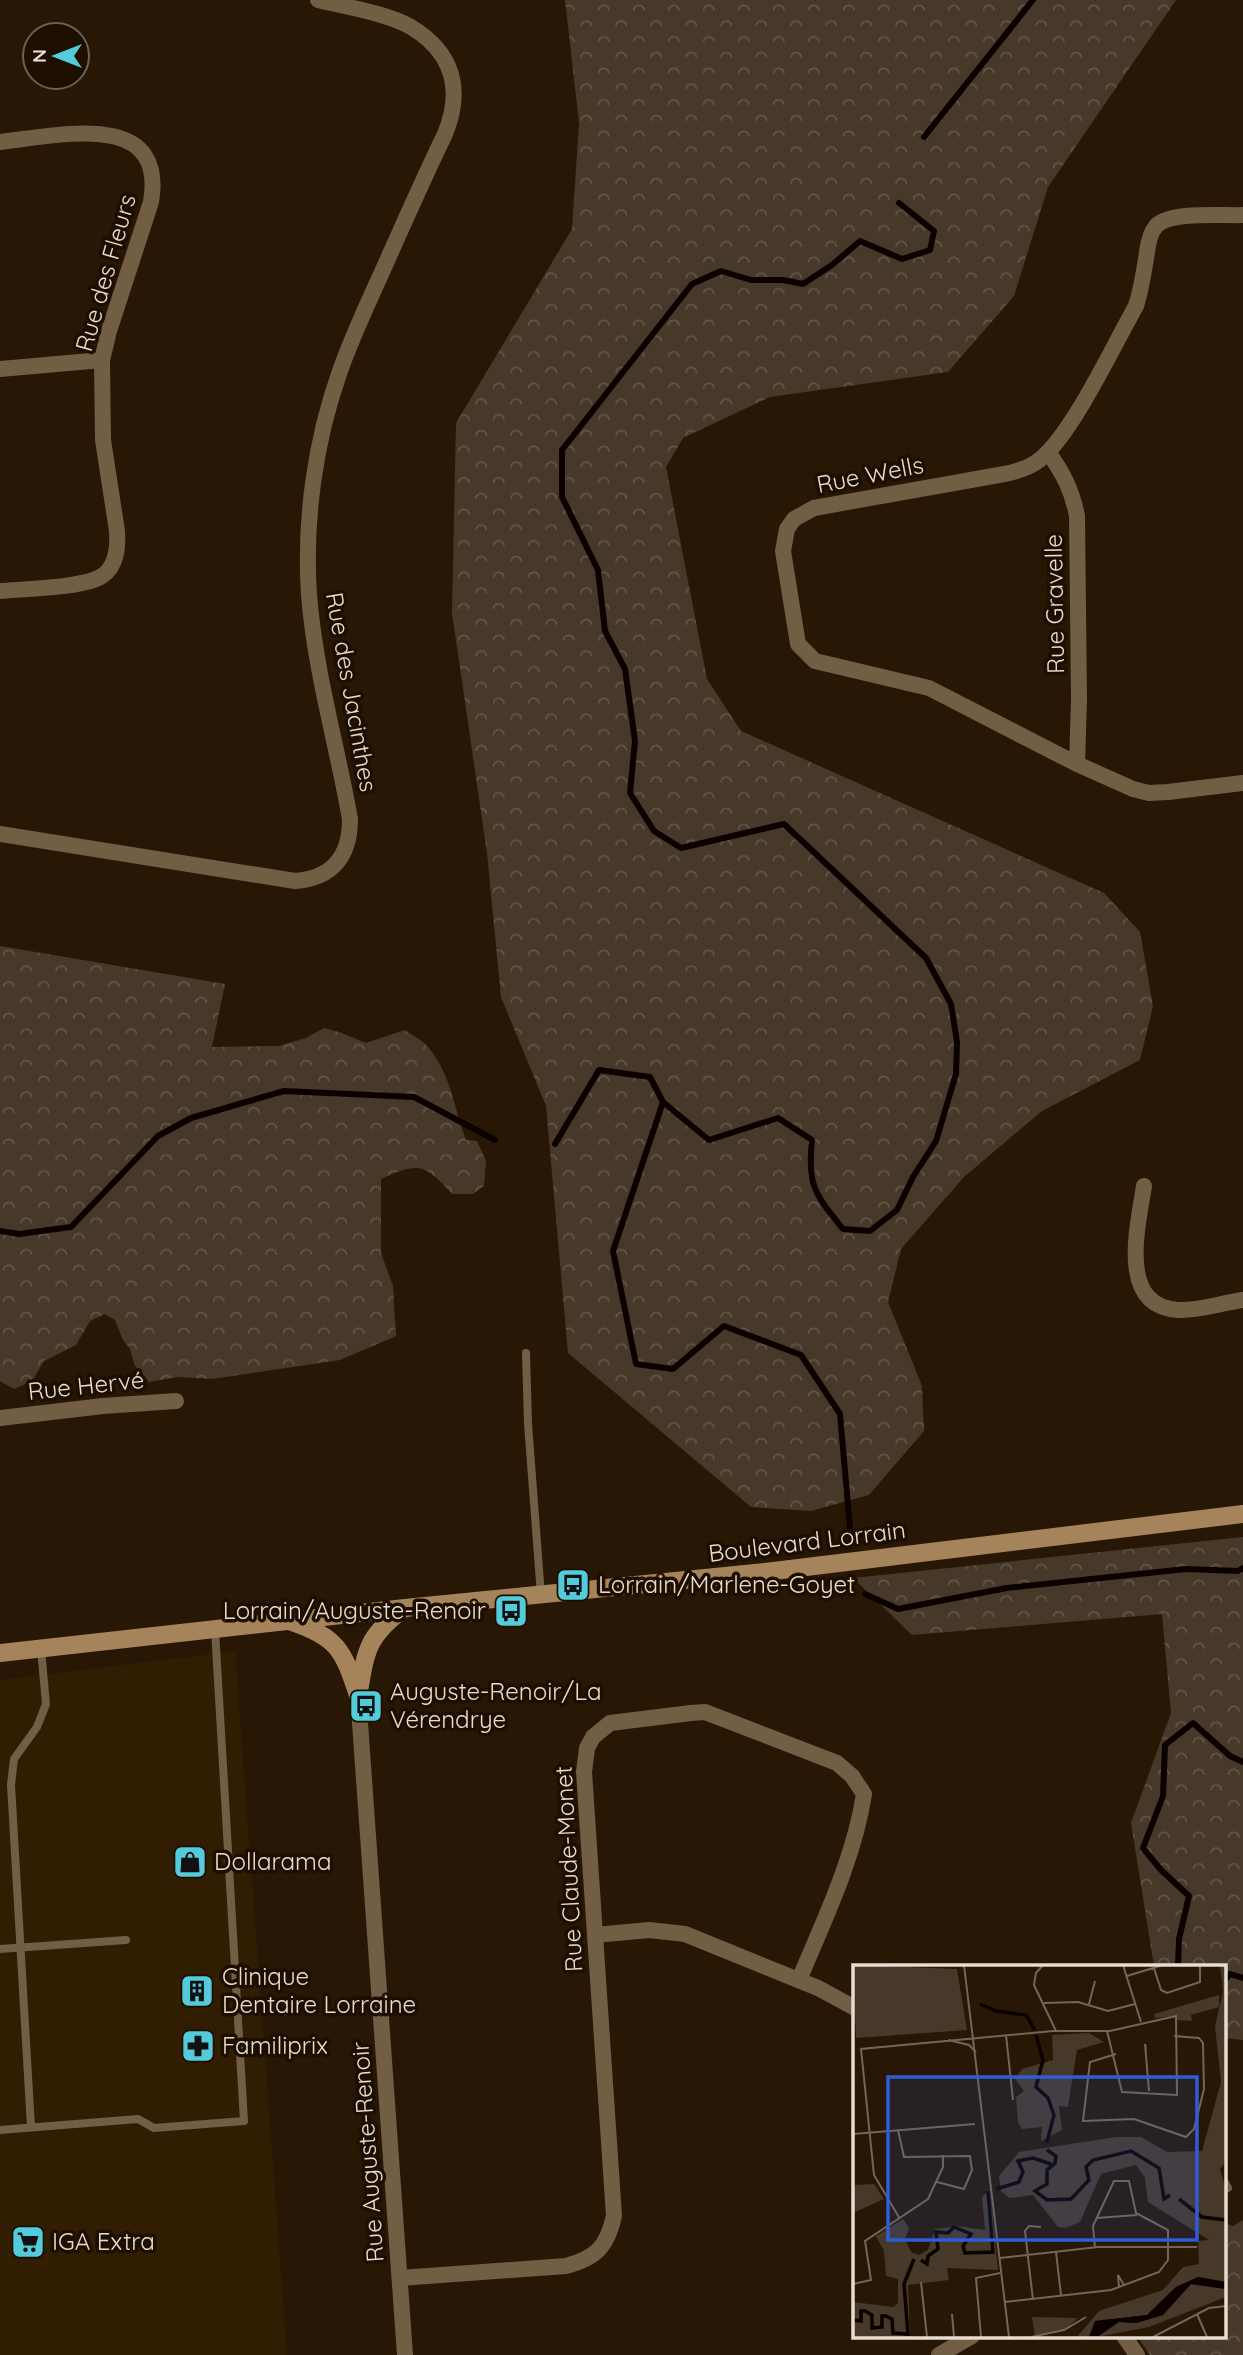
<svg xmlns="http://www.w3.org/2000/svg" width="1243" height="2355" font-family="Quicksand,sans-serif">
	<defs>
		<pattern id="forest-crowns" width="20" height="18" patternUnits="userSpaceOnUse" patternTransform="scale(1.75)"><rect width="20" height="18" fill="#47392a"/><path d="M2 6a3 3 0 1 1 6 0M12 15a3 3 0 1 1 6 0" fill="none" stroke="#625548"/></pattern>
	</defs>
	<rect width="100%" height="100%" fill="#271704"/>
	<path fill="#311d02" d="M235,1651l52,704h-287v-675z"/>
	<g fill="url(#forest-crowns)">
		<path d="M565,0h611l-128,187 -34,109 -66,76 -178,25 -87,41 -17,29 41,212 34,52 363,162 36,39 13,74 -13,54 -98,51 -78,66 -63,72 -13,53 34,84 2,45 -55,64 -58,16 -60,-4 -183,-154 -22,-247 -45,-109 -14,-144 -35,-240 4,-190 116,-194 7,-106z"/>
		<path d="M0,946l225,38 -13,63 67,-1 27,-8 18,-10 15,4 27,11 39,-13c7,5 17,10 23,17 23,27 26,61 38,93l11,1 9,20 -2,25 -11,8h-21c-28,-31 -33,-32 -71,-15v74l12,33 3,50 -56,24 -128,19 -34,-2 -29,5 -14,-16 -5,-17 -7,-9 -8,-20 -10,-6 -15,7 -14,24 -32,16 -12,20 -18,8 -14,-8z"/>
		<path d="M1243,1537v503l-19,-2v-72h-70l-23,-143 40,-110 -9,-99 -250,21 -59,-57z"/>
		<path d="M1243,2220v135h-93l-13,-19h87v-113l9,3z"/>
	</g>
	<g fill="none" stroke-linecap="round" stroke-linejoin="round">
		<g stroke="#0b0200" stroke-width="6">
			<path d="M924,137l109,-137"/>
			<path d="M663,1102l-50,149 23,113 37,5 51,-43 77,29 39,59 10,114"/>
			<path d="M555,1144l44,-74 51,7 13,25 46,38 69,-22 34,22c-5,46 3,54 31,89l27,2 27,-21 16,-33 23,-36 20,-67 1,-32 -6,-38 -25,-46 -142,-134 -103,24 -27,-17 -24,-38 5,-52 -10,-72 -20,-38 -7,-61 -36,-73v-47l130,-166 29,-13 30,9h32l20,4 29,-19 28,-24 42,18 28,-9 4,-19 -35,-28"/>
			<path d="M0,1231l19,3 52,-7 87,-91 33,-18 93,-27 130,6 81,43"/>
			<path d="M865,1594l33,15 109,-21 179,-19 52,2 5,-3"/>
			<path d="M1178,1966l1,-27 10,-43 -28,-26 -18,-22 20,-52 2,-51 28,-22 37,33 13,6"/>
			<path d="M1224,1981l6,-7 13,4"/>
		</g>
		<g stroke="#725d45" stroke-width="8">
			<path d="M526,1353l2,71 13,171"/>
			<path d="M0,1949l126,-9"/>
			<path d="M31,2127l-20,-342 3,-26 23,-32 9,-23 -5,-55"/>
			<path d="M0,2130l138,-11 16,9 90,-7 -29,-491"/>
			<path d="M1224,2181l4,7"/>
		</g>
		<g stroke="#725d45" stroke-width="16">
			<path d="M0,142c57,-6 167,-34 151,60l-42,129 -7,29 1,80 14,91c1,16 0,35 -15,45 -18,12 -79,13 -102,15"/>
			<path d="M1243,215c-20,1 -73,-4 -87,11 -5,6 -8,18 -9,26 -3,19 -5,35 -11,54 -22,38 -67,136 -101,157 -11,7 -24,10 -36,12l-185,33 -20,11 -7,10 -4,22 15,93 17,17 114,27 148,76 56,25 16,4 19,-1 75,-9"/>
			<path d="M0,369l102,-9"/>
			<path d="M1048,452c15,21 24,38 29,64l2,183 -2,65"/>
			<path d="M0,834l295,47c38,-3 55,-25 55,-62 -13,-74 -35,-148 -41,-224 -5,-74 6,-154 31,-224 14,-40 33,-78 50,-117 18,-40 36,-81 55,-120 18,-44 9,-81 -34,-107 -25,-14 -65,-20 -93,-27"/>
			<path d="M1144,1186c-6,40 -27,120 34,124 22,1 43,-7 65,-10"/>
			<path d="M0,1418l103,-12 73,-5"/>
			<path d="M358,1695l47,660"/>
			<path d="M595,1935l54,-5 36,4 133,54 37,20"/>
			<path d="M400,2278l166,-12c30,-8 41,-19 48,-50l-30,-444 3,-24 6,-11 17,-14 81,-10 14,-1 132,51 15,13 12,18c-10,65 -40,126 -65,186"/>
			<path d="M1124,2336l13,19"/>
			<path d="M939,2355l33,-19"/>
		</g>
		<g stroke="#a5835b" stroke-width="18">
			<path d="M292,1622c47,16 51,29 66,73"/>
			<path d="M0,1653l405,-45 360,-36 478,-58"/>
			<path d="M359,1691c7,-42 9,-55 44,-82"/>
		</g>
	</g>
	<defs>
		<symbol id="bus-square" viewBox="-11 -11 22 22"><rect x="-9" y="-9" width="18" height="18" rx="4" fill="#53cbda" stroke="#1d0e00"/><path d="M-5-6H5V4H4V6H2V4H-2V6H-4V4H-5ZM-3.5-4V0h7V-4ZM-3.5 1.2v1.5H-2V1.2ZM2 1.2v1.5H3.5V1.2Z" fill="#111"/></symbol>
		<symbol id="shop-square" viewBox="-11 -11 22 22"><rect x="-9" y="-9" width="18" height="18" rx="4" fill="#53cbda" stroke="#1d0e00"/><path d="M-5-2.5h2.3a2.7 3.5 0 0 1 5.4 0H5L5.5 6h-11ZM-1.5-2.5h3a1.5 2.3 0 0 0-3 0Z" fill="#111"/></symbol>
		<symbol id="building-square" viewBox="-11 -11 22 22"><rect x="-9" y="-9" width="18" height="18" rx="4" fill="#53cbda" stroke="#1d0e00"/><path d="M-4-6H4V6H1V3H-1V6H-4ZM-2.5-4.3h1.7v1.8h-1.7ZM.8-4.3h1.7v1.8H.8ZM-2.5-1h1.7V.8h-1.7ZM.8-1h1.7V.8H.8Z" fill="#111"/></symbol>
		<symbol id="pharmacy-square" viewBox="-11 -11 22 22"><rect x="-9" y="-9" width="18" height="18" rx="4" fill="#53cbda" stroke="#1d0e00"/><path d="M-2-6h4v4h4v4h-4v4h-4v-4h-4v-4h4Z" fill="#111"/></symbol>
		<symbol id="supermarket-square" viewBox="-11 -11 22 22"><rect x="-9" y="-9" width="18" height="18" rx="4" fill="#53cbda" stroke="#1d0e00"/><path d="M-6-5.5h2.5l.6 2H6L4.5 2H-2.5L-4.4-4H-6ZM-1.5 3.2a1.3 1.3 0 1 0 .1 0ZM3 3.2a1.3 1.3 0 1 0 .1 0Z" fill="#111"/></symbol>
	</defs>
	<g fill-rule="evenodd">
		<use href="#bus-square" x="554" y="1566" width="38" height="38"/>
		<use href="#bus-square" x="492" y="1592" width="38" height="38"/>
		<use href="#bus-square" x="347" y="1687" width="38" height="38"/>
		<use href="#shop-square" x="171" y="1843" width="38" height="38"/>
		<use href="#building-square" x="178" y="1972" width="38" height="38"/>
		<use href="#pharmacy-square" x="179" y="2027" width="38" height="38"/>
		<use href="#supermarket-square" x="9" y="2223" width="38" height="38"/>
	</g>
	<g text-anchor="middle" stroke-width="7" stroke-linejoin="round" paint-order="stroke">
		<g font-size="24" fill="#e7dcd0" stroke="#1d0e00">
			<text transform="translate(106 273) rotate(-74)" y="8">Rue des Fleurs</text>
			<text transform="translate(870 475) rotate(-11)" y="8">Rue Wells</text>
			<text transform="translate(1055 604) rotate(-91)" y="8">Rue Gravelle</text>
			<text transform="translate(351 692) rotate(80)" y="8">Rue des Jacinthes</text>
			<text transform="translate(86 1386) rotate(-6)" y="8">Rue Hervé</text>
			<text transform="translate(807 1542) rotate(-7)" y="8">Boulevard Lorrain</text>
			<text transform="translate(569 1869) rotate(-93)" y="8">Rue Claude-Monet</text>
			<text transform="translate(368 2152) rotate(-94)" y="8">Rue Auguste-Renoir</text>
		</g>
		<g font-size="24" fill="#e7dcd0" stroke="#1d0e00" text-anchor="start">
			<text x="598" y="1593">Lorrain/Marlene-Goyet</text>
			<text x="486" y="1619" text-anchor="end">Lorrain/Auguste-Renoir</text>
			<text x="390" y="1700">Auguste-Renoir/La<tspan x="390" dy="28">Vérendrye</tspan></text>
			<text x="214" y="1870">Dollarama</text>
			<text x="222" y="1985">Clinique<tspan x="222" dy="28">Dentaire Lorraine</tspan></text>
			<text x="222" y="2054">Familiprix</text>
			<text x="52" y="2250">IGA Extra</text>
		</g>
	</g>
	<g transform="translate(853 1965)">
		<rect width="373" height="373" fill="#271704"/>
		<path d="M0,0l104,4 10,61 -111,8zM366,30v12l-28,8 1,6 -17,-1v-4l-20,2 -1,-4zM179,352l46,1 -14,12 -29,7z" fill="#47392a"/>
		<path d="M367,0h6v196l-6,8 6,21v92l-28,-5 -22,10 -29,28 -52,6 -6,16h-12l22,-26 64,-21 20,-23 16,-3 -1,-23 11,-1 -61,-38 -3,-24 -9,-13 -35,9 -21,48 -15,6 -7,-1 -25,-32 -24,3 -8,-7 -2,-15 20,-24 97,-15h25l26,15 35,-1 19,-69 -6,-56 8,-34zM236,68l15,9 -27,8 -9,57 -9,-1 3,24 -21,11 1,-14 -20,2 -4,-7 -2,-25 8,-6 -9,-12 7,-10 31,-9 -1,-25zM21,219l10,15 -31,14v-28zM137,224l8,81 -51,-2 2,12 -41,5 2,52h-57v-35l40,5 5,-4v-24l-12,-3 -2,-25 -8,-15 27,-17 6,9 -4,11 6,13 8,3 9,-5 7,-21 23,-3 27,4 -3,-33zM338,319l35,5v8l-77,30 -52,10 22,-15 17,1 27,-8z" fill="#47392a"/>
		<path d="M345,312l28,5v7l-35,-5 -28,31 -27,8 -17,-1 -22,15h-8l6,-16 52,-6 29,-28z" fill="#0b0200"/>
		<path fill="none" stroke="#0b0200" stroke-width="3.5" d="M127,39l16,7 30,4 9,15M183,70l7,25 -7,27 12,11 6,17 -7,27M194,185l9,6 -1,7 -8,7v14l-12,7 12,9 24,-1 18,-19 -3,-13 7,-7 38,-9 28,17 5,31 6,-4M143,224l23,-7 4,-10 -5,-11 15,-3 18,6M326,234l23,18 24,3M68,295l6,4 1,-8 10,-7 -2,-17 12,1 6,-6 17,7 -8,12 2,7 28,-1 -5,-61M0,355l8,1v-10h4l7,4v13l10,-1v-11h4l6,3 1,14 15,1 -4,-50 10,-25"/>
		<path fill="none" stroke="#746656" stroke-width="2" d="M111,0l45,372M190,0l-7,8 -2,12 22,46M270,0l18,57M301,3l7,22 6,3 33,-11v-17M274,11l36,-11M191,38l34,-1 30,9 27,-7M236,39l6,-23M153,70l7,65M95,75l21,5 7,7M293,85l-1,-6 4,47M263,89l-26,8 -7,59 51,-2 52,18 8,-8 10,-40 -1,-46 -4,-5 -25,-2M45,165l6,27 66,-1 2,14 -8,19 -27,-7M0,169l122,-10M244,253l40,-3M47,254l-26,-44 -13,-126 192,-18h57l66,-15 1,79 -55,-3 -15,-61M203,287l5,43M147,293l98,-11h99M68,317l6,55M0,319l18,-4 -6,-39 63,-42 15,-32v-12M266,322l-1,-12 6,10M180,335l-8,-69 4,-5 12,1M152,337l106,-12 48,-18 9,-12v-30l-32,-17 -7,-32h-15l-21,45 2,22M99,349l2,23M344,349l10,23M128,372l-5,-59 24,-5M178,372l33,-7 22,-13M300,372l56,-29 17,-2"/>
		<path fill="#315cd7" fill-opacity="0.15" stroke="#315cd7" stroke-width="3.5" d="M35,112h309v163h-309z"/>
		<rect width="373" height="373" fill="none" stroke="#e7dcd0" stroke-width="3.5"/>
	</g>
	<g transform="translate(56 56) rotate(270)"><circle r="33" fill="#1d0e00" stroke="#6e6053" stroke-width="2"/>
	<path d="M0-5L12 26L0 18L-12 26Z" fill="#53cbda"/>
	<text y="-10" font-size="19" font-weight="bold" text-anchor="middle" fill="#e7dcd0">N</text>
	</g>
</svg>
